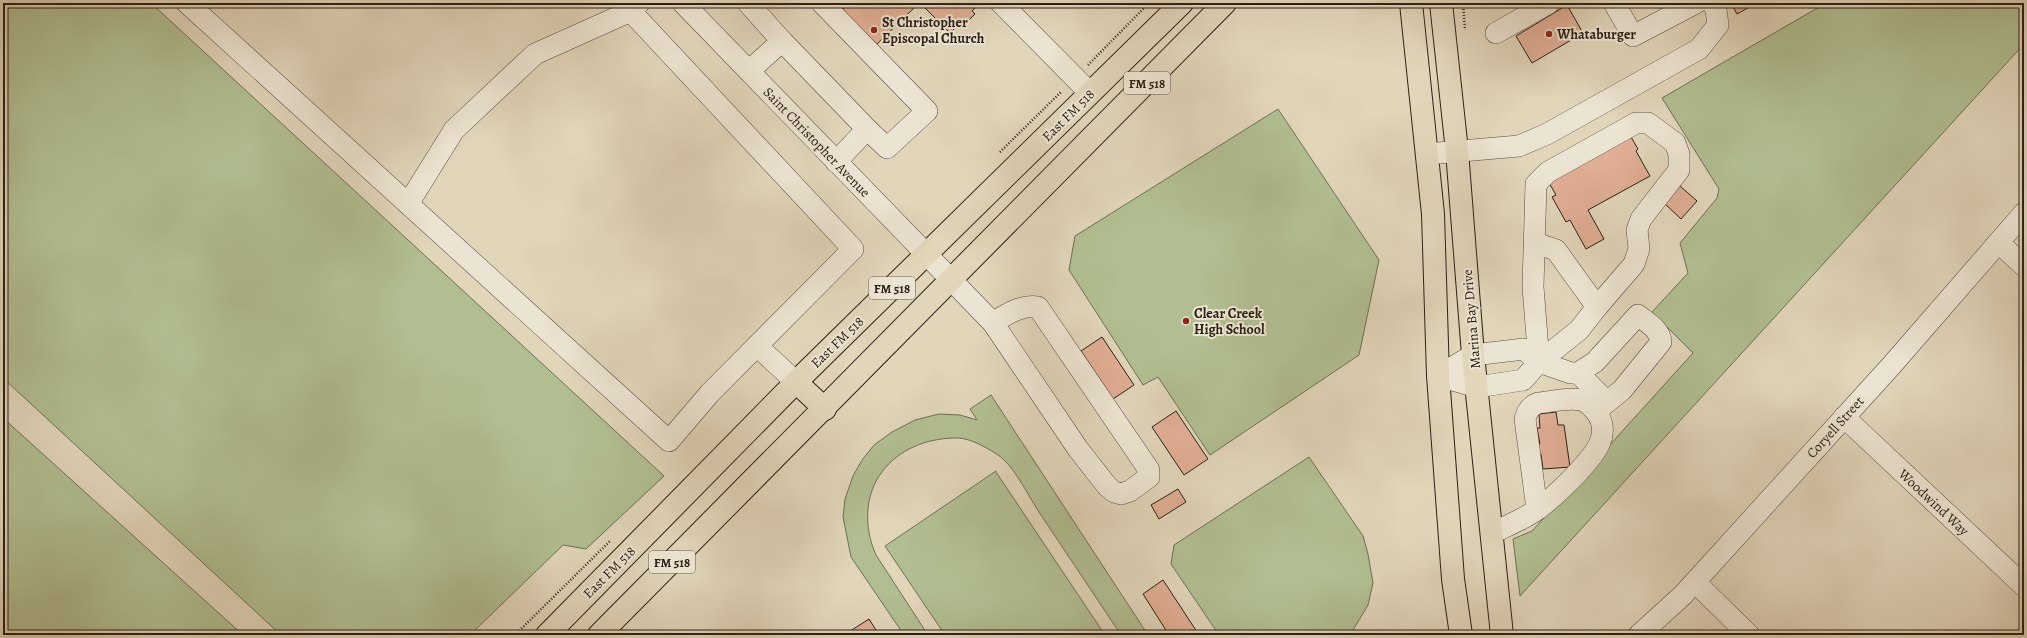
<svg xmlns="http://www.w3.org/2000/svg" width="2027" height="638" font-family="Alegreya,serif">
	<rect width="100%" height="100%" fill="#e1d5ba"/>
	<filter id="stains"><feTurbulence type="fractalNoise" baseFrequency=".005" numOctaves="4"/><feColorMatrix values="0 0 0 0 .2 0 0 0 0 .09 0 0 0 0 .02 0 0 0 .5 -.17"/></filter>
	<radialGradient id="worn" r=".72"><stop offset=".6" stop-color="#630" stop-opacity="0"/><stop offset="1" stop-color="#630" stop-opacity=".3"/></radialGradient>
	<g fill="#b1be91" stroke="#6e6f53">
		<path d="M3,3h148l513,473 -78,73 -23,-4 -93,90h-189l-278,-257z"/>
		<path d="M1826,3h198v41l-504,552 -7,-57 19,-8 161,-178 -41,-41 36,-39 -8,-30 37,-45 2,-9 -57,-91z"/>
		<path d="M1278,109l101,151 -20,95 -149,100 -52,-78 -15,8 -74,-115 6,-34z"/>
		<path d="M991,395l157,240h-27c-28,-42 -56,-84 -84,-126 -8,-13 -22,-39 -32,-48 -7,-8 -30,-20 -40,-22 -3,-1 -8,-1 -12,-1 -27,1 -54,11 -71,34 -18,23 -18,57 -6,83l52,80h-24l-53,-78 -8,-40 2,-18 8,-23 9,-16 12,-15 18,-13 23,-12 24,-6 21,1 17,5 -7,-11z"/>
		<path d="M3,418l240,217h-240z"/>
		<path d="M1309,457l54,79 5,18 5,29 -5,22 -18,30h-131l-48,-71 3,-19z"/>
		<path d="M996,471v1l109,163h-160l-60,-89z"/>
	</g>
	<g fill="#e0ae94" stroke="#2b2015">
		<path d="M849,3h70l-46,45 -34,-35z"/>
		<path d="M920,3h60l-8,8 3,3 -12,12 -3,-3 -10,10z"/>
		<path d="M1731,3h26l-20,11z"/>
		<path d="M1567,5l16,28 -51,30 -16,-27z"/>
		<path d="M1631,137l7,12 -2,2 14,25 -62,34 16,29 -18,10 -16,-29 -4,2 -14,-25 4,-2 -8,-14z"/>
		<path d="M1680,186l17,15 -16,18 -17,-16z"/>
		<path d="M1102,337l32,48 -21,14 -32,-48z"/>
		<path d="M1176,411l32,48 -24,16 -32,-48z"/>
		<path d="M1556,412l2,13h6l6,42 -27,2 -2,-15 -6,1 -1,-10 6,-1 -3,-16h3l-1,-14z"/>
		<path d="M1178,489l8,13 -27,17 -8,-14z"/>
		<path d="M1163,580l36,55h-30l-26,-41z"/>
		<path d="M869,619l10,16h-35z"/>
	</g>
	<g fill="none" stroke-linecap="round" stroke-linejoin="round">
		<defs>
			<g id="minor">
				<path d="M187,3l482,438 41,-48 143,-144 -230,-246"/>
				<path d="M683,3l310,320 85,126 29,37 7,6 7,2 9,-3 19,-14v-7l-111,-163c-16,-3 -31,7 -45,16"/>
				<path d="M748,3l34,38 -33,30"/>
				<path d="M822,3l105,108 -40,37 -20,-19 -31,33"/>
				<path d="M1001,3l89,90"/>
				<path d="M1614,3l19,33 63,-33"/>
				<path d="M1496,33l53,-30"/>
				<path d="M782,41l85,88"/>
				<path d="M1427,154l92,-8 28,-12 152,-85 19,-24 -2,-16 -4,-6"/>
				<path d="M408,204l46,-74 81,-76 96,-43 8,-8"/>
				<path d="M1999,243l25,23"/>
				<path d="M757,346l39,36"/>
				<path d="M1539,362l-6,-75 3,-103 12,-12 88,-49h12l27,20 4,11v16l-38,49 -4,11 2,19 -5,15 -37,43"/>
				<path d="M1578,373l29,29"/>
				<path d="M1438,376l35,-21 51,-6 15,13 32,11h7l17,-11 43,-47c9,8 22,14 23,27l-39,48 -26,21"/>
				<path d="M1438,376l39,11 46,-7 16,-18 40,-32 18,-23 -41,-57 -21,-7"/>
				<path d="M1844,417l180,169"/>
				<path d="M1492,533c15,-7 32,-14 46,-24 16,-12 55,-48 62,-67 4,-9 3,-20 -3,-29 -4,-5 -9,-11 -16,-13 -13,-3 -30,2 -43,3 -8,3 -11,8 -13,16l12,90"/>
				<path d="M1695,582l54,53"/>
				<path d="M1639,635l44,-40 208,-229 133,-153"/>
			</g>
			<g id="major">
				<path d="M1411,3l22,211 5,162 15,203 8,56"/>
				<path d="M1441,3l16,148 16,204 29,280"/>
				<path d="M796,382l29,27"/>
				<path d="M547,635l249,-253 386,-379"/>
				<path d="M599,635l626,-632"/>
			</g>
		</defs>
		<use href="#minor" stroke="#584d3e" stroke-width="22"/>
		<use href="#major" stroke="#2b2015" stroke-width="24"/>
		<g stroke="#2b2015" stroke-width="2.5" stroke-dasharray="1 2" stroke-linecap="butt">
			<path d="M1463,3l2,27"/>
			<path d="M1088,65l61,-62"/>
			<path d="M1000,152l62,-61"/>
			<path d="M515,635l96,-95"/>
		</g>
		<use href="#minor" stroke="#ece4d2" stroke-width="21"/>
		<use href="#major" stroke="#e1d5ba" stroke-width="22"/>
	</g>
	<g fill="#8f2418" stroke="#ece4d2" stroke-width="1.5">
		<circle cx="874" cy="30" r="4"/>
		<circle cx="1549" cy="34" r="4"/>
		<circle cx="1186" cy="321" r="4"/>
	</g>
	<g text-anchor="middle" stroke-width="4" stroke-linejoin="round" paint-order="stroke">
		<g fill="#ece4d2" stroke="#655b4e" stroke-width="1">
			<rect x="1124" y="72" width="46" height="22" rx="3"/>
			<rect x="869" y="277" width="46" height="22" rx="3"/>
			<rect x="649" y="551" width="46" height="22" rx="3"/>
		</g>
		<g font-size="13" font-weight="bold" fill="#2b2015">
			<text x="1147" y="88">FM 518</text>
			<text x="892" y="293">FM 518</text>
			<text x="672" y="567">FM 518</text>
		</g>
		<g font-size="14" font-weight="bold" fill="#2b2015" stroke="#ece4d2" text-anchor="start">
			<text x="882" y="27">St Christopher<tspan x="882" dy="16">Episcopal Church</tspan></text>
			<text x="1557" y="39">Whataburger</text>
			<text x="1194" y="318">Clear Creek<tspan x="1194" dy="16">High School</tspan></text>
		</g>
		<g font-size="14" fill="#2b2015" stroke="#ece4d2">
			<text transform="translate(1068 115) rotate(-45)" y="5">East FM 518</text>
			<text transform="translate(817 142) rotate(46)" y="5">Saint Christopher Avenue</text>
			<text transform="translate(1471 319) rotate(-95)" y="5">Marina Bay Drive</text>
			<text transform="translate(837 342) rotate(-44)" y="5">East FM 518</text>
			<text transform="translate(1835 427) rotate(-48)" y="5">Coryell Street</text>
			<text transform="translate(1934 502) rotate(43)" y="5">Woodwind Way</text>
			<text transform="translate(609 572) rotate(-45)" y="5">East FM 518</text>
		</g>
	</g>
	<rect width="2027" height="638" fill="none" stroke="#e1d5ba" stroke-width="16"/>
	<rect x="4" y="4" width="2019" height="630" fill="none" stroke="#2b2015" stroke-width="2"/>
	<rect x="8" y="8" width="2011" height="622" fill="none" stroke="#2b2015"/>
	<rect width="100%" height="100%" filter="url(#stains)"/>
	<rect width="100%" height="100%" fill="url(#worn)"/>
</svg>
